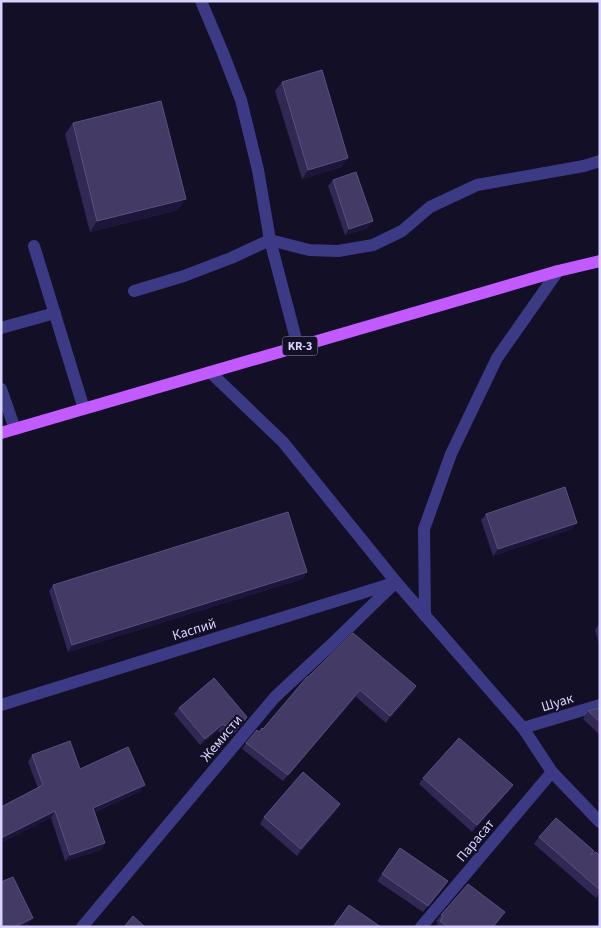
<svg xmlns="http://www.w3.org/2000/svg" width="601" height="928" font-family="'Source Sans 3',sans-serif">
	<rect width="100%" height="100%" fill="#130f26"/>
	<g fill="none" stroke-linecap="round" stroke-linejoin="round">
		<g stroke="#3d3a85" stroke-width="12">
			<path d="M201,1l22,52 18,47 17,70 12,70 28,107"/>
			<path d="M34,246l50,163"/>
			<path d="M134,291l50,-15 47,-18 39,-18 39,10 29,1 35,-6 29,-14 28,-24 47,-22 107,-19 16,-5"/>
			<path d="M1,328l54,-15"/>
			<path d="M1,389l14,40"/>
		</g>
		<g stroke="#3d3a85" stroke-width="12">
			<path d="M1,705l393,-122"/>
			<path d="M523,728l77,-23"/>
			<path d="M82,927l193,-230 57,-53 64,-62"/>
			<path d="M421,927l131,-155"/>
		</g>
		<g stroke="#3d3a85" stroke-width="12">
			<path d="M210,372l73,70 113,140 127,146 29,44 48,50"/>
			<path d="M425,616l-1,-87 27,-75 46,-96 61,-87"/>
		</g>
		<path stroke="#c25bff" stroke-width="12" d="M1,433l557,-162 42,-10"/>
	</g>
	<g fill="#312854">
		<path d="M282,82l60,85 -40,12 -27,-88z"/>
		<path d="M73,123l105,87 -88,22 -25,-98z"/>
		<path d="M333,180l35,48 -23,7 -17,-49z"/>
		<path d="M486,514l86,15 -79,27 -12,-36z"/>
		<path d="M307,572l-5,7 -234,73 -19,-61 4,-6z"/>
		<path d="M600,623v24l-5,-17z"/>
		<path d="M308,677l108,9 -4,7 -26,30 -30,-26 -73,84 -41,-32 4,-6 17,-14z"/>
		<path d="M179,708l68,9 -18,22 -11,-8 -18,14 -26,-31z"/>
		<path d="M600,708v27l-17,-16 5,-8z"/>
		<path d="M32,755l48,14 61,22 -46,21 10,31 -4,7 -36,11 -14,-43 -13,-30 -10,-26z"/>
		<path d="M423,778l90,7 -5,7 -36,40 -53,-48z"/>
		<path d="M340,804l-4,7 -39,45 -37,-32 4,-7z"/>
		<path d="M539,837l55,14 -3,3 9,2v37l-4,5 -62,-54z"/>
		<path d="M400,848l48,33 -25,31 -46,-31z"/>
		<path d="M441,915l53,12h-59l3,-4 -2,-2z"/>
	</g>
	<g fill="#1d163a">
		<path d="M348,158l-6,9 -40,12 6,-9z"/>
		<path d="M186,199l-8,11 -88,22 7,-11z"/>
		<path d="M373,221l-5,7 -23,7 4,-6z"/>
		<path d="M577,523l-5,6 -79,27 5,-7z"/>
		<path d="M307,572l-5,7 -234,73 4,-7z"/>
		<path d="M416,686l-4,7 -26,30 4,-7z"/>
		<path d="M360,690l-4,7 -73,84 5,-6z"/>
		<path d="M223,724l-5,7 -18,14 5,-6z"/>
		<path d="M145,785l-4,6 -52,23 4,-6z"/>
		<path d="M513,785l-5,7 -36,40 5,-7z"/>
		<path d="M340,804l-4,7 -39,45 4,-7z"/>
		<path d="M55,811l-4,7 -50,25v-5z"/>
		<path d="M105,843l-4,7 -36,11 5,-6z"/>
		<path d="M448,881l-4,7 -21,24 5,-6z"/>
		<path d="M33,918l-5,7 -4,2h-9z"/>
	</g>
	<g fill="#433a66" stroke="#5a527e">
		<path d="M322,70l26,88 -40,12 -26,-88z"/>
		<path d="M161,101l25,98 -89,22 -24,-98z"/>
		<path d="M356,172l17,49 -24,8 -16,-49z"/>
		<path d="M565,487l12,36 -79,26 -12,-35z"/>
		<path d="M288,512l19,60 -235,73 -19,-60z"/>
		<path d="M353,633l63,53 -26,30 -30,-26 -72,85 -42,-32 11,-13 2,2 3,-4 1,1 44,-52h1z"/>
		<path d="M214,678l33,39 -13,16 -11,-9 -18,15 -26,-31z"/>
		<path d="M600,708v14l-12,-11z"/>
		<path d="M459,738l54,47 -36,40 -54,-47z"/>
		<path d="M70,741l10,28 48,-22 17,38 -52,23 12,35 -35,12 -15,-44 -54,27v-31l42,-22 -11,-30z"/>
		<path d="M303,772l37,32 -39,45 -37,-32z"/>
		<path d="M556,818l38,33 -4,4 6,-3 4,4v34l-61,-53z"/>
		<path d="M400,848l48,33 -20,25 -46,-32z"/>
		<path d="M13,877l20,41 -18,9h-14v-45z"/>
		<path d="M468,884l37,28 -12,15h-45l-8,-6 3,-5 -2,-1z"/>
		<path d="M349,905l32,22h-48z"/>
		<path d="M133,916l12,11h-21z"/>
	</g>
	<g text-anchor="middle" stroke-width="4" stroke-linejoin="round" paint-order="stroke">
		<rect fill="#130f26" stroke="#9e99be" stroke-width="1" x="282.5" y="336.5" width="35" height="19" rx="4"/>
		<g font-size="12" font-weight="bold" fill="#d9d4ff">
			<text x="300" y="350">KR-3</text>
		</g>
		<g font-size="14" fill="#d9d4ff" stroke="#130f26">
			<text transform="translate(194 629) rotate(-17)" y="5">Каспий</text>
			<text transform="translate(557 702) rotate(-17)" y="5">Шуак</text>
			<text transform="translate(221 738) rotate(-50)" y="5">Жемисти</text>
			<text transform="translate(475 840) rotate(-50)" y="5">Парасат</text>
		</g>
	</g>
	<rect width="601" height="928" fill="none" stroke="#d9d4ff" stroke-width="5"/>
</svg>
